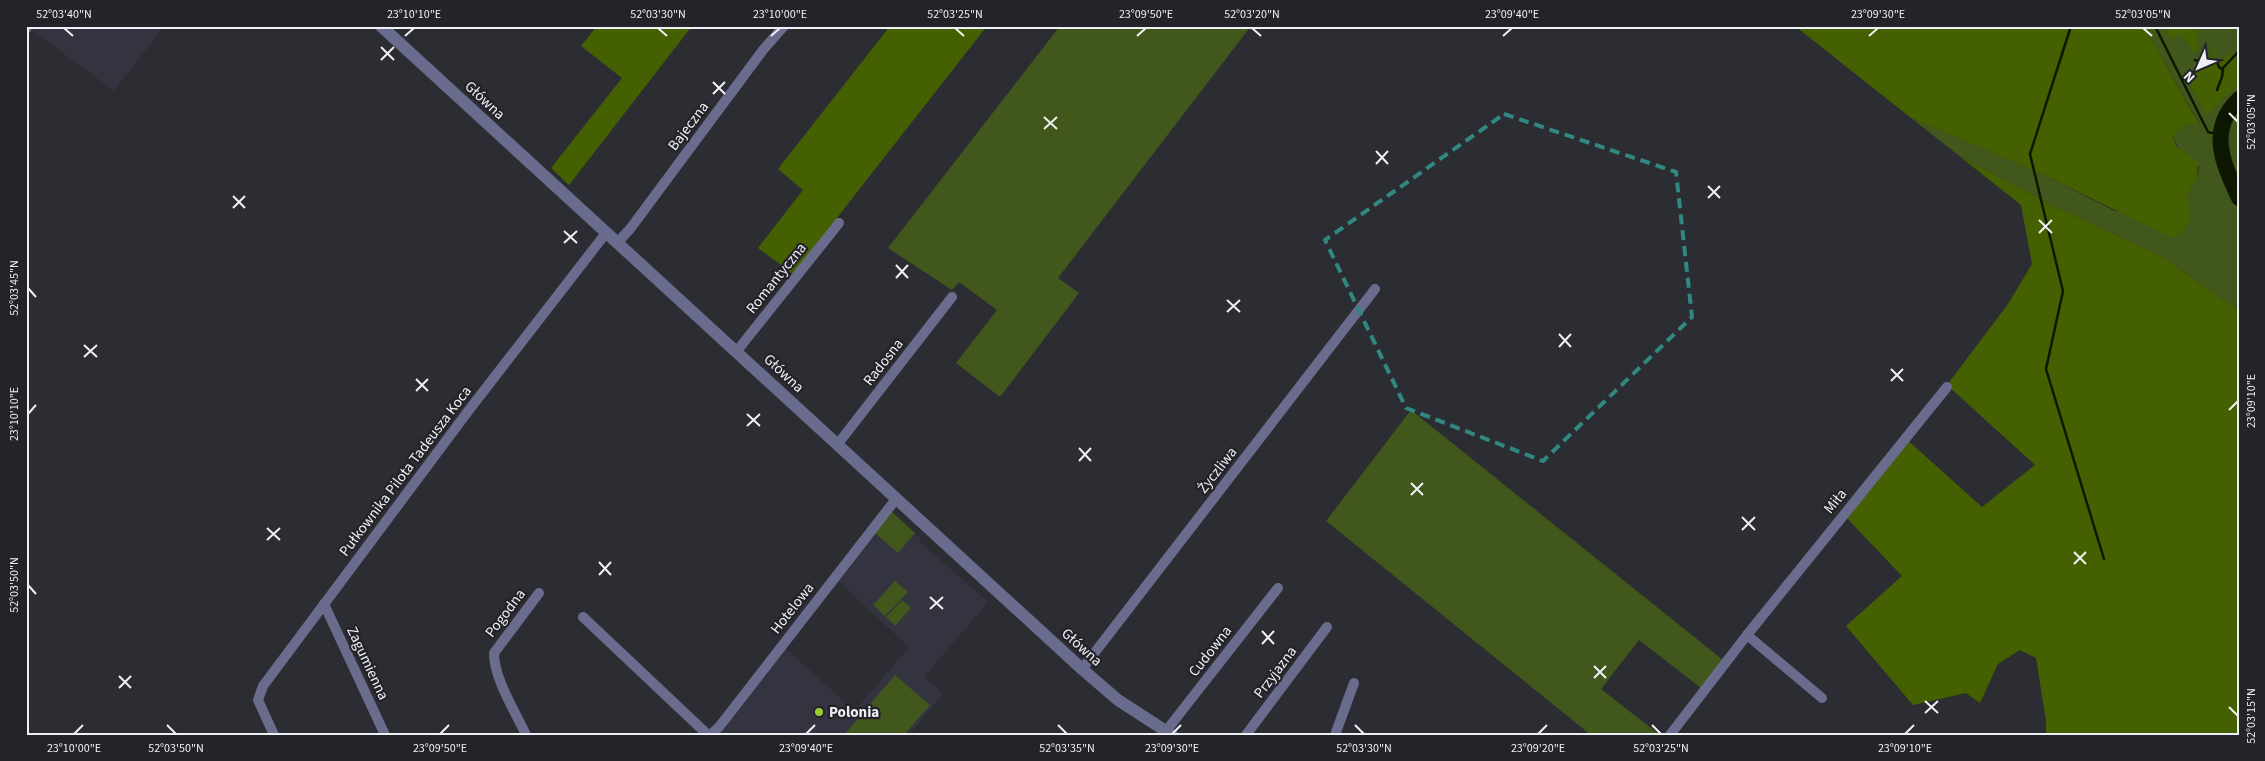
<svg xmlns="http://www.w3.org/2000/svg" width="2265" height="761" font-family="'Source Sans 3',sans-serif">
	<rect width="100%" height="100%" fill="#2c2d33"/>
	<g fill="#333440">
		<path d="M35,26h129l-50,65 -82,-61z"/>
		<path d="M891,511l30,28 -2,2 69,61 -64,75 19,17 -34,41h-191l67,-87 70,63 54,-64 -72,-67z"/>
	</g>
	<g fill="#42571b">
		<path d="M1060,26h191l-193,252 21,15 -79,104 -44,-34 41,-53 -38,-28 -7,8 -64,-42z"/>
		<path d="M2152,26h87v36l-9,-6 9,10v245l-76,-54 -109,-51 -96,-51 -47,-37 135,58 69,35 74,10c-1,-15 -5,-31 8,-40l2,-14c-9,-12 -22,-15 -26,-31 8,-11 14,-12 27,-13 -20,-29 -33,-61 -53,-90z"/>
		<path d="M1411,410l312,250 -22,28 -62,-48 -38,49 59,46h-69l-265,-214z"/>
		<path d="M891,511l24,22 -17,20 -24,-21z"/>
		<path d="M895,581l13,11 -23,24 -12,-11z"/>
		<path d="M902,600l9,8 -16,18 -9,-9z"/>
		<path d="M895,675l35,30 -26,30h-60z"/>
	</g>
	<g fill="#456001">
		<path d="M597,26h95l-123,159 -18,-17 71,-90 -41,-32z"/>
		<path d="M890,26h97l-194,248 -35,-26 45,-58 -25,-21z"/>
		<path d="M1795,26h357l-5,7c20,29 33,62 53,91 -13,-1 -19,2 -27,12l3,10 22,16 -1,19c-19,14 0,33 -12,48 -3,4 -10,7 -13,9l-126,-62 -135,-58z"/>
		<path d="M2165,26h25l7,4v20l-3,3 -7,-12 -9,-6 -8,4z"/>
		<path d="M2214,48l2,3 -1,7 4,2 11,-5 9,7v21l-32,32 -15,-26v-15l18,-16z"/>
		<path d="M1958,155l96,51 109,51 76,54v424h-193v-14l-10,-63 -16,-8 -22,14 -18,39 -14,-10 -53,12 -67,-79 56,-50 -61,-64 63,-75 78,70 53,-42 -88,-80 61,-81 24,-40 -11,-59z"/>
	</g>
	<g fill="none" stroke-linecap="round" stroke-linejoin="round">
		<g stroke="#0e1701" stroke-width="2.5">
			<path d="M2071,26l-41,128 33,137 -17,78 58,190"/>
			<path d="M2155,26l53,106 12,3"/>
			<path d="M2195,60l9,3 7,-3 6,2 2,5 4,3"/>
			<path d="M2217,90l5,-13 1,-9 16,-17"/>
		</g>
		<path stroke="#0e1701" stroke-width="16" d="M2239,99c-32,31 -16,64 0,99"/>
		<g stroke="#6a6c8d" stroke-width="10">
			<path d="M26,29l2,-3"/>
			<path d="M617,243l13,-14 133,-179 21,-24"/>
			<path d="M736,352l103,-129"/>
			<path d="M837,445l115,-148"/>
			<path d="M324,604l61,131"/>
			<path d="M583,617l125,118"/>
			<path d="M1747,635l75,63"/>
			<path d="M1082,669l293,-380"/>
			<path d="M1166,731l112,-143"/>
			<path d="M274,735l-16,-35 5,-14 206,-276 137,-177"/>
			<path d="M526,735c-11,-24 -32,-56 -32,-82l45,-60"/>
			<path d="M710,735l9,-8 177,-228"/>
			<path d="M1246,735l81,-108"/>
			<path d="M1335,735l19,-52"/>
			<path d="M1670,735l77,-100 200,-248"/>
		</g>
		<path stroke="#6a6c8d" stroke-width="12" d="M381,26l701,643 36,31 54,35"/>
	</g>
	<path fill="none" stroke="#318882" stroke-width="4" stroke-dasharray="10 6" stroke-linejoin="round" d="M1504,114l172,58 16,145 -149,144 -137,-53 -81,-168z"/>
	<path fill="none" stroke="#eff0f4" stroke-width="2" d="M64,28l9,8M658,28l9,8M955,28l9,8M1252,28l9,8M2143,28l9,8M405,36l9,-8M771,36l9,-8M1137,36l9,-8M1503,36l9,-8M1869,36l9,-8M381,47l13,13M381,60l13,-13M713,82l12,12M713,94l12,-12M2229,113l9,9M1044,117l13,12M1044,129l13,-12M1376,151l12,13M1376,164l12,-13M1708,186l12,12M233,196l12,12M1708,198l12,-12M233,208l12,-12M2039,220l13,13M564,231l13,12M2039,233l13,-13M564,243l13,-12M896,265l12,13M896,278l12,-13M28,288l8,9M1227,300l13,12M1227,312l13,-12M1559,334l12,13M84,345l13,12M1559,347l12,-13M84,357l13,-12M1891,369l12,12M416,379l12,12M1891,381l12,-12M416,391l12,-12M2229,410l9,-9M28,414l8,-9M747,414l13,12M747,426l13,-12M1079,448l12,13M1079,461l12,-13M1411,483l12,12M1411,495l12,-12M1742,517l13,13M267,528l13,12M1742,530l13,-13M267,540l13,-12M2074,552l12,12M599,562l12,13M2074,564l12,-12M599,575l12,-13M28,585l8,9M930,597l13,12M930,609l13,-12M1262,631l12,13M1262,644l12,-13M1594,666l12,12M119,676l12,12M1594,678l12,-12M119,688l12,-12M1925,701l13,12M2229,707l9,9M1925,713l13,-12M167,725l9,9M1058,725l9,9M1355,725l9,9M1652,725l9,9M74,734l9,-9M440,734l9,-9M806,734l9,-9M1172,734l9,-9M1538,734l9,-9M1905,734l9,-9"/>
	<circle fill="#9bcb33" stroke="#232329" stroke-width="2" cx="819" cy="712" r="5"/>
	<g text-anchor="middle" stroke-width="4.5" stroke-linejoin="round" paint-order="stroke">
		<g font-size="15" fill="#eff0f4" stroke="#232329">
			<text transform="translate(485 100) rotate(43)" y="5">Główna</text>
			<text transform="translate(688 126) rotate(-53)" y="5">Bajeczna</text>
			<text transform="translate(776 278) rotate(-51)" y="5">Romantyczna</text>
			<text transform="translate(883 362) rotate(-52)" y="5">Radosna</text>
			<text transform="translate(784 373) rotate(43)" y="5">Główna</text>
			<text transform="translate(1217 470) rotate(-52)" y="5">Życzliwa</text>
			<text transform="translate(405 471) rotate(-53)" y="5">Pułkownika Pilota Tadeusza Koca</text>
			<text transform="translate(1835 501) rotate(-51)" y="5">Miła</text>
			<text transform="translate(792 608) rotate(-52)" y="5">Hotelowa</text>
			<text transform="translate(505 613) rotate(-53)" y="5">Pogodna</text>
			<text transform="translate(1082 647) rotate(42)" y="5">Główna</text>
			<text transform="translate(1210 651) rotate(-52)" y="5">Cudowna</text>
			<text transform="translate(368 663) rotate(65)" y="5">Zagumienna</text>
			<text transform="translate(1275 672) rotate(-53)" y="5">Przyjazna</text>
		</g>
		<g font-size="15" font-weight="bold" fill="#eff0f4" stroke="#232329" text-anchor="start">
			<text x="829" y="717">Polonia</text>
		</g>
	</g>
	<rect width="2265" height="761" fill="none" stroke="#232329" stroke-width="55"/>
	<g transform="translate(2198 68) rotate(225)" stroke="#232329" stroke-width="4" paint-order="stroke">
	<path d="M0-4L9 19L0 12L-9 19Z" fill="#eff0f4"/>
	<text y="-8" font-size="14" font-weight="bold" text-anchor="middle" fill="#eff0f4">N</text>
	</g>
	<rect x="28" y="28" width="2210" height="706" fill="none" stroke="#eff0f4" stroke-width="2"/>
	<g font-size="12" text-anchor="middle" fill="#eff0f4">
		<text x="64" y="18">52°03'40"N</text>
		<text x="414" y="18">23°10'10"E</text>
		<text x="658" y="18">52°03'30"N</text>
		<text x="780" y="18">23°10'00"E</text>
		<text x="955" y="18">52°03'25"N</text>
		<text x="1146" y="18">23°09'50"E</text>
		<text x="1252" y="18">52°03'20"N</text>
		<text x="1512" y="18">23°09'40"E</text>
		<text x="1878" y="18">23°09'30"E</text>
		<text x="2143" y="18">52°03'05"N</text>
		<text transform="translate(2251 122) rotate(-90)" y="4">52°03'05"N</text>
		<text transform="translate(14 288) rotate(-90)" y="4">52°03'45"N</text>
		<text transform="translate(2251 401) rotate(-90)" y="4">23°09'10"E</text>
		<text transform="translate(14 414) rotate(-90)" y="4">23°10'10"E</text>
		<text transform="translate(14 585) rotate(-90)" y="4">52°03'50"N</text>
		<text transform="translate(2251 716) rotate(-90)" y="4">52°03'15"N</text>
		<text x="74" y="752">23°10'00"E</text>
		<text x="176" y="752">52°03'50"N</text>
		<text x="440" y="752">23°09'50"E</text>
		<text x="806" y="752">23°09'40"E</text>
		<text x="1067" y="752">52°03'35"N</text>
		<text x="1172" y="752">23°09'30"E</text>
		<text x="1364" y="752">52°03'30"N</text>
		<text x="1538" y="752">23°09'20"E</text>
		<text x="1661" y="752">52°03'25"N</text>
		<text x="1905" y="752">23°09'10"E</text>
	</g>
</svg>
